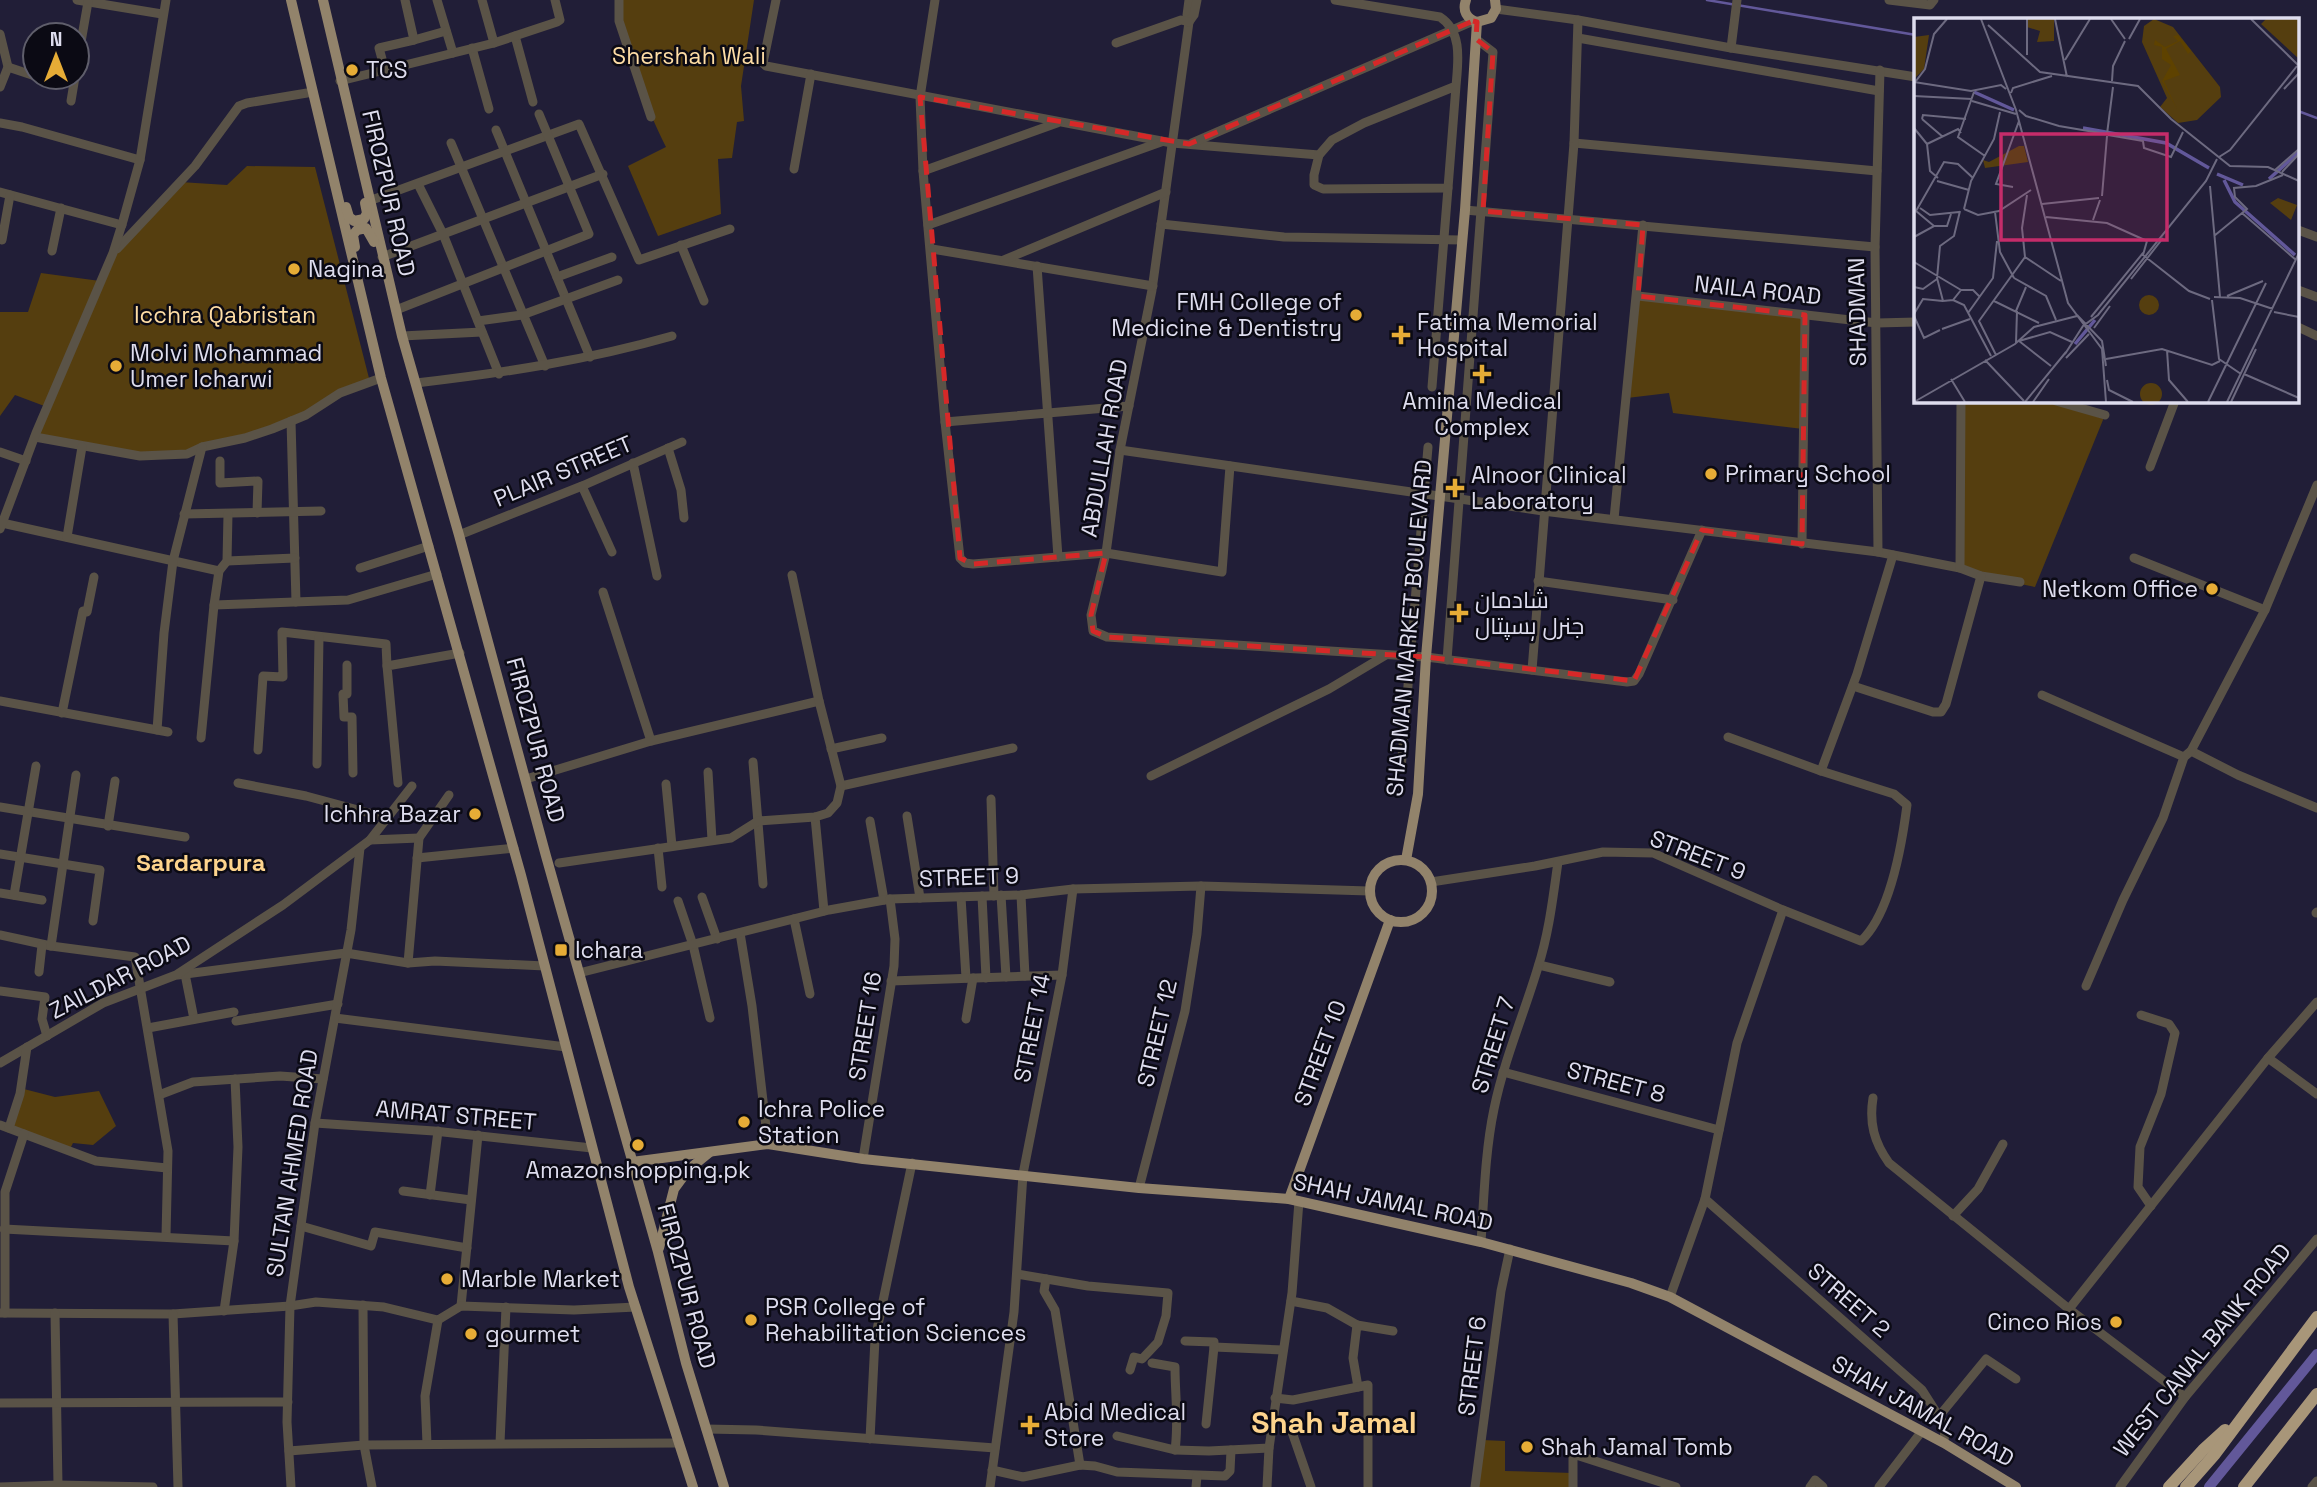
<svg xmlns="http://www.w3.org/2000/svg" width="2317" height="1487" font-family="'Space Grotesk',Cairo,sans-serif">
	<rect width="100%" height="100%" fill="#211e37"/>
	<g fill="#553e0f">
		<path d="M619,0h135l-13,86 3,35 -7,1 -5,36 -14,1 3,55 -63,22 -30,-70 38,-19c-19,-38 -46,-104 -47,-147z"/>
		<path d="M247,166l68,1 55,215 -98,47 -111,28 -126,-20 12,-30 -32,-12 -15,21v-104h28l13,-39 59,8 13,-28 67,-71 47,3z"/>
		<path d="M1638,296l167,19 -2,114 -130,-16 -4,-20 -42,5z"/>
		<path d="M1961,401h95l49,14 -70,172 -54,-11 -21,-7z"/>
		<path d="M20,1088l35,9 44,-6 17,35 -23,19 -20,-2 -4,8 -60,-23z"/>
		<path d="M1482,1440l23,1v30l68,2v14h-98z"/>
	</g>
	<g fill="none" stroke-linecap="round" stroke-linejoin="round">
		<g stroke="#62589a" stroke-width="2.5">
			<path d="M1707,0l209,35"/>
			<path d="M2298,111l19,7"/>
		</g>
		<path stroke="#62589a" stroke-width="10" d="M2209,1487l108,-133"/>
		<g stroke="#5a5347" stroke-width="9">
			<path d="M77,0l85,14"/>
			<path d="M437,0l16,53"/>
			<path d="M482,0l12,43"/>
			<path d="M619,0v21l32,96"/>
			<path d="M776,0l-13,63 3,3 406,77 147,12"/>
			<path d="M935,0l-15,97 3,74 22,251 15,136 5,5 8,1 133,-11 116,19 8,-106"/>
			<path d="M1189,0l-2,15 2,7 -37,268 -32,160 -14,103 -15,62 2,16 14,6 319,20 201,25 7,-1 5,-7 63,-144"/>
			<path d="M1335,0l105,17c23,15 18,45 16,69l-92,37 -32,17 -13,15 -5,20v10l9,4 125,-1 8,-102"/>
			<path d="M1889,0l41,5 4,-5"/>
			<path d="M1496,9l82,11 153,28 185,29"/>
			<path d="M1189,22l5,-7 3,-15"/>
			<path d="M0,34l8,33 -8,20"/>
			<path d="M515,36l18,66"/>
			<path d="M1578,38l301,53"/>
			<path d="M414,40l32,-9"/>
			<path d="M1116,43l65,-23 8,2"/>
			<path d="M472,48l17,61"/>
			<path d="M1731,48l6,-48"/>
			<path d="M77,65l11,-63"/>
			<path d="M8,67l27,9"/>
			<path d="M385,70l-6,-22 35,-8 -9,-40"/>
			<path d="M340,81l154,-38 63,-21 3,-2 -5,-20"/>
			<path d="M71,101l4,-24"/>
			<path d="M0,123l22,4 118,33"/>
			<path d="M496,130l94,227"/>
			<path d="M451,143l94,223"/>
			<path d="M1192,143l281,-122"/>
			<path d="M1574,143l303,28"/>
			<path d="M794,169l17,-95"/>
			<path d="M923,171l134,-48"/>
			<path d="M418,184l25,50 56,140"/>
			<path d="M0,192l122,33"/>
			<path d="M369,201l210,-77 60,136 91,-31"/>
			<path d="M1465,210l410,37"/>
			<path d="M1161,224l123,13 178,3"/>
			<path d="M928,225l233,-83"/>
			<path d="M2298,230l19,7"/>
			<path d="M2,240l8,-45"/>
			<path d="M681,245l23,56"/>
			<path d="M117,249l78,-83 44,-60 8,-3 66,-11"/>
			<path d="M932,249l221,37"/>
			<path d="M52,251l9,-43"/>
			<path d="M382,257l221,-83"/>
			<path d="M1004,260l162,-68"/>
			<path d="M1037,266l21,291"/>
			<path d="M557,277l55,-20"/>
			<path d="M2298,290l19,7"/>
			<path d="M1638,296l239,27 39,-1"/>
			<path d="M396,310l193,-76 -50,-120"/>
			<path d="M478,321l44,-6 96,-35"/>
			<path d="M2298,327l19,9"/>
			<path d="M402,336l80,-4"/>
			<path d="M416,383c87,-10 172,-23 256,-47"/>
			<path d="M1432,387l16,-199"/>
			<path d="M2056,401l49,14"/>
			<path d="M291,421l5,181"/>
			<path d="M945,422l184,-16"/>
			<path d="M35,437l105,19 47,-2 15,-7 43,-9 27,-9 34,-14 34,-22 41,-15"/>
			<path d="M668,448l13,42 3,28"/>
			<path d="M1120,450l423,61 335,41 82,16 21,8 39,6"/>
			<path d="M0,452l26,9"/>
			<path d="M220,461v22l38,-2 -1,32"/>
			<path d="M633,463l24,113"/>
			<path d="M2150,467l25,-66"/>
			<path d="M582,486l30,66"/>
			<path d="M184,514l137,-3"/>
			<path d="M1614,519l29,-294"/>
			<path d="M2,523l217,48"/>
			<path d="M0,529l36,-96 77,-180 10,-32 17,-61 26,-160"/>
			<path d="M459,535l123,-49 100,-44"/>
			<path d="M67,537l15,-90"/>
			<path d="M1802,544l3,-229"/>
			<path d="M1878,552l-3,-305 5,-177"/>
			<path d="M2134,558l131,52"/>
			<path d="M227,561l68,-3"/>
			<path d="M360,568l69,-22"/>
			<path d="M1960,568l1,-167"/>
			<path d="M1538,581l135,19"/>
			<path d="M603,592l48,149"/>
			<path d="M214,605l134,-5 89,-26"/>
			<path d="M1447,660l46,-608 -17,-13"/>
			<path d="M347,665v29h-4l1,23h8l1,56"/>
			<path d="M1532,670l42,-527 4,-123"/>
			<path d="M1853,686l80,26h8l5,-8 35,-128"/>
			<path d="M2042,695l142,62"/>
			<path d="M0,701l168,31"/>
			<path d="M62,713l21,-102 4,1 7,-35"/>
			<path d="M157,730l7,-97 9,-72 29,-114"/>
			<path d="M201,738l13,-133 5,-34 8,-10 1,-47"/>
			<path d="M831,749l51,-11"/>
			<path d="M258,750l5,-74 20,1 -1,-45 104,12 1,22"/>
			<path d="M2191,751l47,24 79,33"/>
			<path d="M753,762l10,122"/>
			<path d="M317,764l2,-127"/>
			<path d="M1401,769l27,-322"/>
			<path d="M1821,771l36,-97 36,-119"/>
			<path d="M708,772l4,68"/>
			<path d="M1151,776l178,-87 57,-34"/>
			<path d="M526,779l125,-38 168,-40"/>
			<path d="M238,783l68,13 82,22"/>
			<path d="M398,783l-11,-117 73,-13"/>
			<path d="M666,784l6,62"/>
			<path d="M841,786l172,-38"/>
			<path d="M991,799l3,97"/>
			<path d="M0,807l185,30"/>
			<path d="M907,816l13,82"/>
			<path d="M815,817l9,94"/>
			<path d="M870,821l14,79"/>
			<path d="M108,826l7,-45"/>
			<path d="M370,840l49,-2"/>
			<path d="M658,848l4,39"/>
			<path d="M0,854l100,16 -7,51"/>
			<path d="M417,858l97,-10"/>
			<path d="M559,863l172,-25 27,-17 57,-4 13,-4 9,-10 4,-17 -22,-85 -27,-126"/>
			<path d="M1431,882l104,-16 68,-14 50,1 130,57 78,31c29,-27 41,-97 46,-136l-13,-11 -73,-23 -93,-34"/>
			<path d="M0,893l42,7"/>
			<path d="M14,895l22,-129"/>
			<path d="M1001,895l5,82"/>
			<path d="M1021,895l4,81"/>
			<path d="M982,896l4,82"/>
			<path d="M702,897l15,42"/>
			<path d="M961,897l5,81"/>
			<path d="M678,901l15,44 17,73"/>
			<path d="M2316,913l1,-1"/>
			<path d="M794,919l16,75"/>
			<path d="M740,933l12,73 16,138"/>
			<path d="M0,935l51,11 84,11 33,194 -2,85"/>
			<path d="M51,946l25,-171"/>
			<path d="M408,963l11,-125 30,-43"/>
			<path d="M1539,965l71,17"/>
			<path d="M39,972l3,-27"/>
			<path d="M579,973l250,-63 61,-11 131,-4 52,-6 128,-3 168,5"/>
			<path d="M185,974l9,45"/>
			<path d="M178,975l168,-22 62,10 27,-2 110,5"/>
			<path d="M891,981l171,-6"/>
			<path d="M2086,986l37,-86 40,-82 21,-61 7,-6 74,-141 52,-125"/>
			<path d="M0,991l45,6 -3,22 5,17"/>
			<path d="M2141,1015l28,9 6,9 -14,61 -21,53 -2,40 13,19"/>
			<path d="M335,1018l231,29"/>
			<path d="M966,1019l7,-41"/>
			<path d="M236,1021l102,-17"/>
			<path d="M148,1028l86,-16"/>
			<path d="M2268,1058l49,-56"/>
			<path d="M0,1063l103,-60 73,-28 107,-70 87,-65 42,-54"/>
			<path d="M1503,1072l216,58"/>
			<path d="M159,1095l34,-13 87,-6 43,3"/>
			<path d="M1873,1098c-4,25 1,44 16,65l180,146 116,88"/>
			<path d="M315,1123l119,8 158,17"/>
			<path d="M0,1125l96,36 71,7"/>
			<path d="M9,1128l11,-34 7,-47"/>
			<path d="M863,1159l31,-193 1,-27 -5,-40"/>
			<path d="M1139,1188l46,-177 12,-77 4,-48"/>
			<path d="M403,1191l68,9"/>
			<path d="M430,1195l8,-64"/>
			<path d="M1705,1199l217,191 23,36 -1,17"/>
			<path d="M1953,1216l25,-27 25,-45"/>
			<path d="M301,1226l70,20 4,-14 92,16"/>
			<path d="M4,1229l230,12"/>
			<path d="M1481,1242c3,-44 4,-90 13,-133 10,-49 30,-95 44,-142 11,-34 15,-70 20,-105"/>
			<path d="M1017,1274l71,12 80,7 -2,23 -8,26 -16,17 -8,-2 -4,13"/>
			<path d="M1046,1279l-2,12 11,19 25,155"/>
			<path d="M1670,1297l35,-98 32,-156 46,-133"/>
			<path d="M1291,1301l36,7 30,17"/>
			<path d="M363,1305l1,140 8,42"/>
			<path d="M461,1306l17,-171"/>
			<path d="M2069,1309l199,-251 49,36"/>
			<path d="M224,1311l10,-70 4,-94 -3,-68"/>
			<path d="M0,1313l173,1 117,-8 26,-4 68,5 54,13 23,-14 113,4 62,-3"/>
			<path d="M5,1313v-121l19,-58"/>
			<path d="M55,1313l3,172"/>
			<path d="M173,1314l5,173"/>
			<path d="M1185,1341l29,1v5l69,3"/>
			<path d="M1152,1363l23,4c0,28 4,55 0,83"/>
			<path d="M1358,1387l-5,-29 4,-33 36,6"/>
			<path d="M1275,1398l18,2 75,-15v102"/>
			<path d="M0,1403l288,-1"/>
			<path d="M1940,1415l46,-56 30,20"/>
			<path d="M1206,1424l8,-77"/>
			<path d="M706,1429l50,1 239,18"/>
			<path d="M1292,1432l19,55"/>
			<path d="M1117,1436l58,14 34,1 60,-3 23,-155 7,-92"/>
			<path d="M870,1439l5,-100 37,-176"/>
			<path d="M500,1443l6,-136"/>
			<path d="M427,1444l-2,-48 13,-76"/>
			<path d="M289,1451l75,-6 315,-2"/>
			<path d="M992,1470l31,7 57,-12 15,1 22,6 108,4 5,-5 1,-21"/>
			<path d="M0,1487l58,-2 95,2"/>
			<path d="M291,1487l-4,-65 3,-116 25,-183 36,-193 9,-82"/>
			<path d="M990,1487l24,-175 9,-138 39,-199 11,-86"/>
			<path d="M1196,1487l1,-11"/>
			<path d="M1267,1487l2,-39"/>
			<path d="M1475,1487l26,-196 9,-42"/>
			<path d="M1573,1487v-33l103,33"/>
			<path d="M1810,1487l5,-7 8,7"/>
			<path d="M1879,1487l43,-56"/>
			<path d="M2120,1487l65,-90 132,-158"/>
			<path d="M2312,1487l5,-6"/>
		</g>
		<g stroke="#92836b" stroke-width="10">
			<path d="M291,0l90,378 140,497 108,412 64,200"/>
			<path d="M323,0l79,336 57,199 87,321 112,396 28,111 38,124"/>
			<path d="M1466,0c-4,11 1,19 11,22l14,-4 5,-9 -1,-9"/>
			<path d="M346,207l3,10 5,4 10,-2 3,-6 -2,-10"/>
			<path d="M355,247l-2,-12 4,-5 9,-2 8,14"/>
			<circle cx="1401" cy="891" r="31"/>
			<path d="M1406,860l12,-66 8,-137 39,-447 12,-188"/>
			<path d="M632,1162l136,-18 95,15 276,29 150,11 192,43 150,41 39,14 274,146 72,44"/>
			<path d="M1289,1199l101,-279"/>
			<path d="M659,1248l15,-59 14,-19 22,-18"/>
		</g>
		<g stroke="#a89679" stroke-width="12">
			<path d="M2169,1487l34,-37 22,-20"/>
			<path d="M2186,1487l29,-33 102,-137"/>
			<path d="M2244,1487l73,-93"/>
		</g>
	</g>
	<path fill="none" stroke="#d62828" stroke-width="5" stroke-dasharray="14 9" stroke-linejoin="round" d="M1473,21l4,1 -1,17 17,13 -10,159 160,14 -5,71 167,19 -3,229 -100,-14 -68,151 -208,-24 -319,-20 -14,-6 -2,-16 15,-62 -133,11 -13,-6 -40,-461 269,47z"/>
	<g fill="#e6ac36" stroke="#0b0a14" stroke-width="2.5">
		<circle cx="352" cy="70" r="7"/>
		<circle cx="294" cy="269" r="7"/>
		<circle cx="1356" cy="315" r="7"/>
		<path d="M1397.5 324.5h7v7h7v7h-7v7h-7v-7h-7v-7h7z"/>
		<circle cx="116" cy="366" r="7"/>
		<path d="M1478.5 363.5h7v7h7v7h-7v7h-7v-7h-7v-7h7z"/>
		<circle cx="1711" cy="474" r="7"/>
		<path d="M1451.5 477.5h7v7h7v7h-7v7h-7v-7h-7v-7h7z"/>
		<circle cx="2212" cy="589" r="7"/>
		<path d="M1455.5 602.5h7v7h7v7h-7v7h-7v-7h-7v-7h7z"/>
		<circle cx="475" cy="814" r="7"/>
		<rect x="554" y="943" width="14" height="14" rx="3.5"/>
		<circle cx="744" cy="1122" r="7"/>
		<circle cx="638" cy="1145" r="7"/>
		<circle cx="447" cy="1279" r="7"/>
		<circle cx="751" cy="1320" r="7"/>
		<circle cx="2116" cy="1322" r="7"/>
		<circle cx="471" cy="1334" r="7"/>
		<path d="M1026.5 1414.5h7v7h7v7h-7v7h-7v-7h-7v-7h7z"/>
		<circle cx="1527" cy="1447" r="7"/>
	</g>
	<g text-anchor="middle" stroke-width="5" stroke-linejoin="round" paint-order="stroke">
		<g font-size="23" fill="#fedda5" stroke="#0b0a14">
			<text x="689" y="64">Shershah Wali</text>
			<text x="225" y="323">Icchra Qabristan</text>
		</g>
		<g font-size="23" fill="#deddee" stroke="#0b0a14" text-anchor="start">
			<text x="366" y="78">TCS</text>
			<text x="308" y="277">Nagina</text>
			<text x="1342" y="310" text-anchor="end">FMH College of<tspan x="1342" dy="26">Medicine &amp; Dentistry</tspan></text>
			<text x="1417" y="330">Fatima Memorial<tspan x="1417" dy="26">Hospital</tspan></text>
			<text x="130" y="361">Molvi Mohammad<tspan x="130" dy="26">Umer Icharwi</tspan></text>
			<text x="1482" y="409" text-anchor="middle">Amina Medical<tspan x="1482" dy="26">Complex</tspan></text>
			<text x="1725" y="482">Primary School</text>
			<text x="1471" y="483">Alnoor Clinical<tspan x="1471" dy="26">Laboratory</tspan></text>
			<text x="2198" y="597" text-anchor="end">Netkom Office</text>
			<text x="1475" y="608">شادمان<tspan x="1475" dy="26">جنرل ہسپتال</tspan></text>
			<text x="461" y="822" text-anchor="end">Ichhra Bazar</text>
			<text x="575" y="958">Ichara</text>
			<text x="758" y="1117">Ichra Police<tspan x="758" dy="26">Station</tspan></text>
			<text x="638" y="1178" text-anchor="middle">Amazonshopping.pk</text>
			<text x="461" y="1287">Marble Market</text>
			<text x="765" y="1315">PSR College of<tspan x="765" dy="26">Rehabilitation Sciences</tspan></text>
			<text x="2102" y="1330" text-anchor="end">Cinco Rios</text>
			<text x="485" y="1342">gourmet</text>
			<text x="1044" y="1420">Abid Medical<tspan x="1044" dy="26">Store</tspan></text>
			<text x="1541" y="1455">Shah Jamal Tomb</text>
		</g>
		<g font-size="23" fill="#deddee" stroke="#0b0a14">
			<text transform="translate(389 193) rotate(77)" y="8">FIROZPUR ROAD</text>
			<text transform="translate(1758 290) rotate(6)" y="8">NAILA ROAD</text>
			<text transform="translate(1857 312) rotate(-91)" y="8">SHADMAN</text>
			<text transform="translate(1104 448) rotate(-80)" y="8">ABDULLAH ROAD</text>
			<text transform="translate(563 471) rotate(-23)" y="8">PLAIR STREET</text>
			<text transform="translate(1409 628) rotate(-85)" y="8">SHADMAN MARKET BOULEVARD</text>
			<text transform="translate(536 740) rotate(75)" y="8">FIROZPUR ROAD</text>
			<text transform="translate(1698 855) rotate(21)" y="8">STREET 9</text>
			<text transform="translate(969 877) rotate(-2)" y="8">STREET 9</text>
			<text transform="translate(120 977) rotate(-27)" y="8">ZAILDAR ROAD</text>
			<text transform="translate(865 1026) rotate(-81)" y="8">STREET 16</text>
			<text transform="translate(1032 1028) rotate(-79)" y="8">STREET 14</text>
			<text transform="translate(1157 1033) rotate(-77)" y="8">STREET 12</text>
			<text transform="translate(1493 1045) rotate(-73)" y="8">STREET 7</text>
			<text transform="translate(1320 1053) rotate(-70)" y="8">STREET 10</text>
			<text transform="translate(1616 1082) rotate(15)" y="8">STREET 8</text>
			<text transform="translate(456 1115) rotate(5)" y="8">AMRAT STREET</text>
			<text transform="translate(292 1163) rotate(-81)" y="8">SULTAN AHMED ROAD</text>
			<text transform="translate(1393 1202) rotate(12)" y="8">SHAH JAMAL ROAD</text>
			<text transform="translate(687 1286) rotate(75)" y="8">FIROZPUR ROAD</text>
			<text transform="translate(1849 1300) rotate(41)" y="8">STREET 2</text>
			<text transform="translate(2202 1350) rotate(-51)" y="8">WEST CANAL BANK ROAD</text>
			<text transform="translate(1472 1366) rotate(-83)" y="8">STREET 6</text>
			<text transform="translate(1923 1411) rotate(29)" y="8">SHAH JAMAL ROAD</text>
		</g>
		<g font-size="24" font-weight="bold" fill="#fdd48d" stroke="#0b0a14">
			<text x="201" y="871">Sardarpura</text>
		</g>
		<g font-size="30" font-weight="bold" fill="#fdd48d" stroke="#0b0a14">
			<text x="1334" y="1433">Shah Jamal</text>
		</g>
	</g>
	<g transform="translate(1914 18)">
		<rect width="385" height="385" fill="#211e37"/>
		<path d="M112,1h28v22l-17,1 3,-11 -13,-4zM240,1l19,8 47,60 1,10 -24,23 -19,3 -18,-16 7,-9 -25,-56 2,-16zM352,1h33v40l-38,-35zM15,17l-5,34 -10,10v-42zM105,128h5l4,16 -43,6 -2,-8 6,2zM364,180l19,7 -6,15 -21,-17zM225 287a10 10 0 1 1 20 0a10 10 0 1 1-20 0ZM226 376a11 11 0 1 1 22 0a11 11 0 1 1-22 0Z" fill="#553e0f"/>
		<path d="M264,17l13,16 -3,3 -8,-13 -14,8 14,26 -16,6 13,28 -15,-28 9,-16 -9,-6v-12l-8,-2 1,-5 10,7 13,-6 -5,-5z" fill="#5e4200"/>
		<path fill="none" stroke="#62589a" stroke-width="3.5" d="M60,74l40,18M169,110l83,15 43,25M303,156l26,11M355,161l30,-27M310,162l11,22 60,53M161,326l20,-24"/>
		<path fill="none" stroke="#6d6a80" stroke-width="2" d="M67,1l35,91 52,193 34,46 4,53M141,1l12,58M197,1l14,20M337,1l47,46M74,7l52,47 98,14 33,33 59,47 38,1 31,14M215,21l11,-20M113,37v-36M151,42l25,-41M2,63l9,-12 9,-35 13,-15M198,63l1,-15 12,-25M0,64l57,9 30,-6 5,4M370,71l15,-16M60,74l-16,45 27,19M97,75l2,-5 39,-12M0,78l58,3M58,83l44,13M105,92l7,6 33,10 47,8M8,101l1,-4 43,4M8,101l21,18M0,110l13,16 3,27 8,7M193,116l6,-47M194,117l35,6 1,7 27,9 12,-25M13,126l31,-15 3,4M305,139l11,-7 67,-84M361,152l24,-21M368,154l17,-18M23,163l32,9M296,168l10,111M99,169l-17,-3 23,-63M188,178l5,-60M128,186l57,-6M6,190l10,7 29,-3M50,191l7,-28 23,-42 6,-27M50,191l14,6 21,-4 32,-21M2,193l28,-49 14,2 15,14M2,193l18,15M46,193l-6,25 -14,10 -3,32 6,23 10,-1 8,-10M81,194l5,40 14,26M328,195l54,47M132,199l61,6 40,18M179,202l7,-20M300,218l33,-27 -12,-12 -1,-9 22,-2 27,-11M0,219l20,-11h13l4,-12M233,223l-4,14 46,36 21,8M111,239l36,24M0,244l47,28M100,260l32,18 10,24M217,261l32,-41M0,269l9,2 14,-10M47,272h12l7,7M313,278l36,-15M300,279l26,1 33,11M39,282l11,5 27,51M298,282l7,59 22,15M80,283l45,22M102,293l10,-24M360,294l25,5M54,295l25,-35 4,-37M0,296l9,-15 20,2M163,297l25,26 4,25M0,298l10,22 16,-8M177,299l52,-64M180,310l16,-22M28,311l28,-10M102,325l1,-32M253,332l2,30 19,22M151,336l18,-28 15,-11 108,-134 11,-22M82,337l-17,-34 46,-64 -3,-29 5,-33M152,340l23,-24M192,341l56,-10 50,16 8,-4M71,342l39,41M137,348l-32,-25 31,-9 22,10M330,356l55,24M37,361l14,23M193,362l2,10 24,12M0,384l101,-58 19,-17 43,-11M111,384l41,-50M119,384l16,-23M294,384l58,-119M313,384l72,-149M317,384l25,-53"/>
		<path fill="#c52c6a" fill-opacity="0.15" stroke="#c52c6a" stroke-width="3.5" d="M87,116h166v106h-166z"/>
		<rect width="385" height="385" fill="none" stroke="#deddee" stroke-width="3.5"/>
	</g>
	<g transform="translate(56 56)"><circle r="33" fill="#0b0a14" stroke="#5f5e6b" stroke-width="2"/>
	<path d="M0-5L12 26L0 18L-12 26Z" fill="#e6ac36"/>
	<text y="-10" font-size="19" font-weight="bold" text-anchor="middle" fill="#deddee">N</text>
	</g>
</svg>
